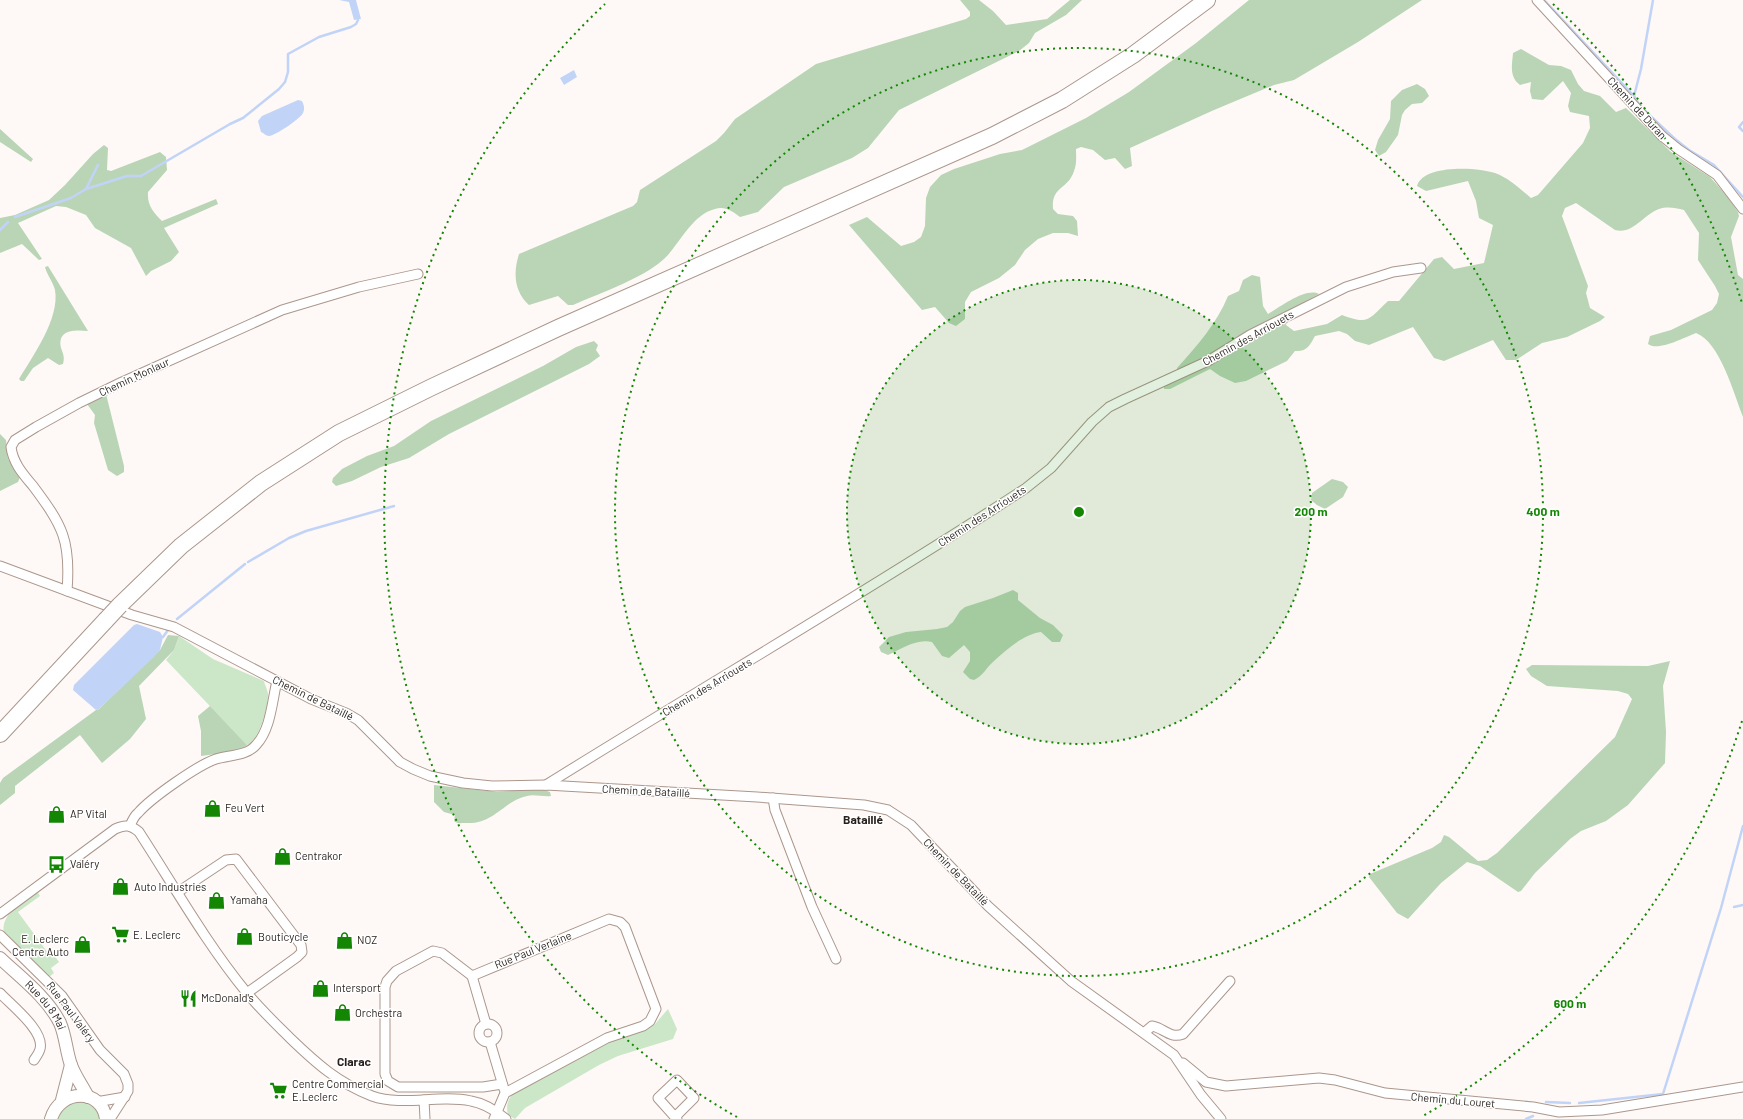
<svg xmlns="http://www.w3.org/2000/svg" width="1743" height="1119" font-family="Barlow,sans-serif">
	<rect width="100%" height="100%" fill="#fef9f7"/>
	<g fill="#cce7c8">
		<path d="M179,636l34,23 51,22c1,5 5,11 4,16 -1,13 -9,43 -21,48l-81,-85 8,-10z"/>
		<path d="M37,891l3,5 -22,16 30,41 3,-2 8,11 -8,6 3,5 -5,4 -45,-44c-4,-19 20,-33 33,-42z"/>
		<path d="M668,1009l9,20 -4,10 -55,17 -19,9 -74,43 -10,11 -7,-4c-2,-8 -1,-15 5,-21l94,-52 36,-12 12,-6z"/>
		<path d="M77,1101c14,2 18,6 24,18h-44l6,-12z"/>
	</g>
	<g fill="#b9d5b5">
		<path d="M960,0h19l14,11 13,14 41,-6 23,-19h12l-16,15 -31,18 -6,10 -10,8 -120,59 -31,38 -16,10 -68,29 -26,25 -18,5c-8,-6 -15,-11 -25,-8 -21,5 -34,31 -47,46 -20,22 -68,38 -95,50h-5l-10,-9 -29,9c-15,-14 -16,-32 -10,-51l114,-48 4,-4 3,-12 76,-49 8,-8 11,-14 81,-55 150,-45 4,-3v-4z"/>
		<path d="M1249,0h173l-64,42 -64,38 -20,5 -60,25 -84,38 2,18 -7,3 -10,-11 -10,2 -12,-10 -12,-3 -5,2c0,7 1,15 -2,22 -6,19 -23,15 -21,38l5,5 15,2 4,5 1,15 -10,-3h-15l-15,6 -13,11 -10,15 -16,13 -28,14 -6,10v17l-9,7 -7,-3 -14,-16 -13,3 -73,-85 18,-8 34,29 13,-4 7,-5 4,-11 1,-28 4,-11 11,-12 13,-6 46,-15 22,-4 64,-32 43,-26 67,-49z"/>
		<path d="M1521,49l28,16 12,1 10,4 7,14 6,7 16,5 16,16 10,-4 45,44 39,25 19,21 9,14 1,4 -8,21 7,38 5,4v138c-9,-23 -23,-75 -47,-84 -11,4 -38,19 -48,11l2,-8 21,-6 41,-20 5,-7 2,-9 -4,-8 -17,-26 1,-27 -15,-23c-9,-2 -16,-4 -25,-1 -15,5 -26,26 -44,21l-39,-27 -11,5 -3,8 26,70 -2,7 4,15 15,9 -5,4 -33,16 -25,6 -26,17h-10l-13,-20 -49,21 -10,-3 -21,-31 -44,18 -14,-4 -8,-7 -8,-3 -24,5c-5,9 -8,16 -20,15l-8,10 -41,20 -11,2 -15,-7 -10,-7 -40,20h-6v-2l14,-9 -1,-10c20,-22 40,-45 51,-72l11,-5 4,-11 9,-5 8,2 3,29 5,8c12,-7 38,-27 51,-20l-29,16 -4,15 8,6 33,-7 15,-9c28,11 27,3 46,-14h11l35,-42 8,-2 12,12 30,-6 9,-38 -14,-7 -3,-17 -8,-20 -42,10 -9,-5c6,-22 61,-19 78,-13 14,5 25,16 36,25l7,-3 45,-52 7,-15 -1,-12 -19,-4 -2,-6 3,-13 -8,-12 -20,19 -11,-1 -2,-8 1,-9 -11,3c-11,-8 -8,-20 -7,-32z"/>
		<path d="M1417,84l8,5 4,7 -7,7 -10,1 -7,6 -3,5 -4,20 -12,17 -7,4 -4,-6 3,-10 12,-21 1,-18 11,-11z"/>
		<path d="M0,129l33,30 -2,3 -31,-20z"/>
		<path d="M104,145l4,3 -1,22 4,1 49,-19 6,5 1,13 -19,22c-1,13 5,20 14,29l54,-22 2,5 -54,24 15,24 -8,9 -20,10 -5,5 -15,-28 -36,-20 -9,-13 -20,-8 -10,-1 -38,17 24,36 -3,1 -17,-16 -22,9v-35l15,-3 34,-15 16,-15 28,-31z"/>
		<path d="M48,266l40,65c-13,-1 -31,-2 -27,17 2,6 4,9 2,16l-4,1 -11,-7 -15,10 -9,13h-3l-2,-2c14,-23 41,-61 36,-89 -2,-8 -8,-15 -10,-23z"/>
		<path d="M594,341l4,4 -2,5 4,6 -11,8 -140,70 -40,24 -28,9 -29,14 -16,5 -4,-4 1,-4 9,-9 25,-13 27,-10 37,-25 112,-55 33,-19z"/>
		<path d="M106,394l18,72v6l-7,4 -9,-6 -14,-47 1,-8 -8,-11z"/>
		<path d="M0,434l6,6 2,19 12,18 -2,5 -18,9z"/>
		<path d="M1332,479l11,3 5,5 -5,10 -18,12 -8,-4 -6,-5 1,-7z"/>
		<path d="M1013,590l5,3v7l22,18 13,7 10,10 -3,7h-8l-11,-10c-17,2 -35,18 -47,29 -8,7 -11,15 -20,19l-4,-1 -7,-7 7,-11v-9l-6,-7 -15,13 -7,-2 -10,-14c-15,-4 -31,7 -44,13l-7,-3 -2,-5 10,-10 17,-5 31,-3 10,-2 6,-5 7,-11 5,-4 28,-9z"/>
		<path d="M168,635l11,1 -5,14 -35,36 7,33 -16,20 -28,24 -22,-28 -65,51v7l-15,12v-22l3,-5 93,-68 3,-1 61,-59z"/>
		<path d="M1670,661l-7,25 3,46 -1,31 -37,42 -22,16 -25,10 -11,8 -35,34 -14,18 -3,1 -38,-26 -13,-4 -26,21 -33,36 -11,-6 -28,-36 1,-3 62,-26 9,-6 3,-7 5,2 29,24 9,-1 10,-7 118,-116 17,-38 -4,-5 -10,-3 -71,-5 -16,-10 -5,-7 6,-4 116,1z"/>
		<path d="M210,706l37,39 -9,6 -37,5v-25l-3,-15z"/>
		<path d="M434,785l63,7 44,-3 9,3 1,4c-7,1 -18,-2 -24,0 -24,5 -33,29 -62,27 -4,0 -8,1 -11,-2l1,-6 -11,-3 -10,-10z"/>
	</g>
	<g fill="#c1d4f7">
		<path d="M339,0h17l5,19 -7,1 -5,-18z"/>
		<path d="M574,70l3,7 -13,8 -4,-7z"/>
		<path d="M298,100l4,1c2,4 3,8 1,12 -2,5 -28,23 -34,23 -3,0 -5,-3 -8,-4l-3,-11 4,-5z"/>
		<path d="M137,624l23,8 3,5 -3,13 -6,7 -55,52 -3,1 -23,-20 1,-5 60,-60z"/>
	</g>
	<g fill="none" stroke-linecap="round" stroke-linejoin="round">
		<g stroke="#c1d4f7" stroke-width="2.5">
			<path d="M1544,0l90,96 6,10"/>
			<path d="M1634,96l7,-27 12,-69"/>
			<path d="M1644,110l31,29 14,11 25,15 29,32"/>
			<path d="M1743,122l-4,5 4,4"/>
			<path d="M86,189l12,-24"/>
			<path d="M15,217l56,-19 15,-9 41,-13h14l89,-52 13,-6 36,-29 6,-7 3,-10v-18l31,-17 32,-10 5,-3 2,-4"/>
			<path d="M0,230l8,-8"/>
			<path d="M248,562l41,-24 17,-7 88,-25"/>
			<path d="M177,619l68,-55"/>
			<path d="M163,637l5,-7"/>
			<path d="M1734,907l9,-2"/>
			<path d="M1546,1102l24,1"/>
			<path d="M1579,1103l84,-9 58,-186 22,-82"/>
			<path d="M1526,1119l7,-3"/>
		</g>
		<defs>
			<g id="minor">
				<path d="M1537,0l125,136 16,13 39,26 26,34"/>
				<path d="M0,566l132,49 42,12 137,72 35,14 12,7 42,42 13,7 17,7 33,7 29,3 54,-1 211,12 107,8 24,5 23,15 77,81 83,75 103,74 27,40 20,24"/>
				<path d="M67,591c4,-50 -4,-65 -34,-105 -10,-12 -20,-23 -22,-39l4,-7 21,-13 43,-24 43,-21 160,-72 77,-23 59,-13"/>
				<path d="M546,785c160,-100 323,-194 480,-297l25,-20 41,-46 17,-15 16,-8 83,-38 42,-26 96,-48 47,-15 28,-4"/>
				<path d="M773,798l2,12 37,97 24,52"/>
				<path d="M130,826c2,-5 4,-10 8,-13 13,-15 60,-48 78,-54 13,-4 31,-3 40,-14 15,-16 16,-44 21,-64"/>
				<path d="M178,892l48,-32 10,-1 65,86 1,7 -5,5 -50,36"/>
				<path d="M0,914l115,-85c10,-5 16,-4 24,3 35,54 67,111 108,161 13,16 29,31 44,46 25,24 47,44 81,57 31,11 67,-2 99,5 12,2 25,10 35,18"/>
				<path d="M0,935l62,61 38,54 24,24 4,10v7l-18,28"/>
				<path d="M472,976l14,48"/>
				<path d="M0,993c11,12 45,38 40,56 -1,4 -4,8 -6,11"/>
				<circle cx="488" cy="1033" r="9"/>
				<path d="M1145,1032l7,-6c12,2 18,13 31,8l47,-53"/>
				<path d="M490,1042l14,47"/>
				<path d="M1183,1063l23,19 20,4 93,-8 16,2 50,13 148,14 26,5 43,-2 141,-23"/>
				<path d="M424,1100l1,19"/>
				<path d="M96,1102l29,-5"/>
				<path d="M675,1117l19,-19 -17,-18 -19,18 17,19 2,2"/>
				<path d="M494,1119l11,-26 102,-55 36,-12 7,-5 6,-12 -31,-82 -5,-5 -11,-3 -137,57 -30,-23 -9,-2 -37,20 -9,10 -2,6v87l3,7 10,6h85l19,-3"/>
			</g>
			<g id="tertiary">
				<path id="s1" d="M0,958c21,20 47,39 60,65 6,14 6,28 11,42 4,11 12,22 17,32"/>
				<path d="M62,1100l9,-35"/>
				<path d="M51,1119c9,-31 51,-31 55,0"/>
			</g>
			<g id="trunk">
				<path d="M120,605l61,-59 80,-63 78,-50 93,-46 126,-59 434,-192 70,-36 71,-45 74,-55"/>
				<path d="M0,734l106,-114"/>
			</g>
		</defs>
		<use href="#minor" stroke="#ab978c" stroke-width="11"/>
		<use href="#tertiary" stroke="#ab978c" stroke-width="14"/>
		<use href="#trunk" stroke="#ab978c" stroke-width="18"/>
		<use href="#minor" stroke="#fff" stroke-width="9"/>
		<use href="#tertiary" stroke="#fff" stroke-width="12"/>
		<use href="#trunk" stroke="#fff" stroke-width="16"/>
		<defs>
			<path id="trunk-bridge" d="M106,620l14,-15"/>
		</defs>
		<use href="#trunk-bridge" stroke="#ab978c" stroke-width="18" stroke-linecap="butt"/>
		<use href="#trunk-bridge" stroke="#fff" stroke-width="16"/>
	</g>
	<circle cx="1079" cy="512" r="232" fill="#138704" fill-opacity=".12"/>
	<g fill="none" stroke="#138704" stroke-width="2" stroke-dasharray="2 4">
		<circle cx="1079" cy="512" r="232"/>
		<circle cx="1079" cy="512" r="464"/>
		<path d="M1742 721A695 695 0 0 1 1421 1117M737 1117A695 695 0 0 1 605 4M1553 4A695 695 0 0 1 1742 303"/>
	</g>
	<defs>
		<symbol id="shop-bare" viewBox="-9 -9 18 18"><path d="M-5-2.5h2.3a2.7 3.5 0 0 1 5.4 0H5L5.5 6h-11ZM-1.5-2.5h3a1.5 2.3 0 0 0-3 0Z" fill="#138704" stroke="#fff" stroke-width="2.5" paint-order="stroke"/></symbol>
		<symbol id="bus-bare" viewBox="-9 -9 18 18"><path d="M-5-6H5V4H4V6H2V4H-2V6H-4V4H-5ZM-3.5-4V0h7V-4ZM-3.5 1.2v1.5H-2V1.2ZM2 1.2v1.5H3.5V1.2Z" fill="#138704" stroke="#fff" stroke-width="2.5" paint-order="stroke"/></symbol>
		<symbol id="supermarket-bare" viewBox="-9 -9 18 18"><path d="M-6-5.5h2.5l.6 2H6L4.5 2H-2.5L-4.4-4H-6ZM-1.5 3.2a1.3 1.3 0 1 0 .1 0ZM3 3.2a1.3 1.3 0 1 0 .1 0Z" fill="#138704" stroke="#fff" stroke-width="2.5" paint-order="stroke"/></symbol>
		<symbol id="restaurant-bare" viewBox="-9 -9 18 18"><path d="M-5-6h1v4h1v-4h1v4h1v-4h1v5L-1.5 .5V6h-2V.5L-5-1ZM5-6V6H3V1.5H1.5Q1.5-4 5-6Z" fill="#138704" stroke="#fff" stroke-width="2.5" paint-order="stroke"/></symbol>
	</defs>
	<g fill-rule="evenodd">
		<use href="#shop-bare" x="200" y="796" width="25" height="25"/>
		<use href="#shop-bare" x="44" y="802" width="25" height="25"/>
		<use href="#shop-bare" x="270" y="844" width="25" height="25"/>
		<use href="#bus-bare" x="44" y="852" width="25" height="25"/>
		<use href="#shop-bare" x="108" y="874" width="25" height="25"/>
		<use href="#shop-bare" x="204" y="888" width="25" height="25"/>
		<use href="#supermarket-bare" x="108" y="922" width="25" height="25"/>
		<use href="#shop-bare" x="232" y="924" width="25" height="25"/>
		<use href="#shop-bare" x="332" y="928" width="25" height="25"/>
		<use href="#shop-bare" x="70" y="932" width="25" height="25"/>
		<use href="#shop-bare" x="308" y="976" width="25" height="25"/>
		<use href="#restaurant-bare" x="176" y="986" width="25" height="25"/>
		<use href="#shop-bare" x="330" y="1000" width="25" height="25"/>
		<use href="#supermarket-bare" x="266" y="1078" width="25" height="25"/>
	</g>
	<g text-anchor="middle" stroke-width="3" stroke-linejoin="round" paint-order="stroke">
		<g font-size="11" fill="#271f1b" stroke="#fff">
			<text transform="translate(1637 108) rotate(47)" y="4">Chemin de Duran</text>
			<text transform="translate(1248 338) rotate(-29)" y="4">Chemin des Arriouets</text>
			<text transform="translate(134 377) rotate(-25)" y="4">Chemin Monlaur</text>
			<text transform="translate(982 516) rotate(-33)" y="4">Chemin des Arriouets</text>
			<text transform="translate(707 687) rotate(-31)" y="4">Chemin des Arriouets</text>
			<text transform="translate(313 698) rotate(26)" y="4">Chemin de Bataillé</text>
			<text transform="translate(646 791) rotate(3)" y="4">Chemin de Bataillé</text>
			<text transform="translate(956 872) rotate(46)" y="4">Chemin de Bataillé</text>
			<text transform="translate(533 950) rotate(-22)" y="4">Rue Paul Verlaine</text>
			<text dy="4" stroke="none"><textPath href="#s1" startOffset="66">Rue du 8 Mai</textPath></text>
			<text transform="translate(71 1012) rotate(53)" y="4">Rue Paul Valéry</text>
			<text transform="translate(1453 1100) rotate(5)" y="4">Chemin du Louret</text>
		</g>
		<g font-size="11" fill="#271f1b" stroke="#fff" text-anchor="start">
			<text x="225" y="812">Feu Vert</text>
			<text x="70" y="818">AP Vital</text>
			<text x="295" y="860">Centrakor</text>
			<text x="70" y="868">Valéry</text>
			<text x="134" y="891">Auto Industries</text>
			<text x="230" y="904">Yamaha</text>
			<text x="133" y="939">E. Leclerc</text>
			<text x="258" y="941">Bouticycle</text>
			<text x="69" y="943" text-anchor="end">E. Leclerc<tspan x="69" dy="13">Centre Auto</tspan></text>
			<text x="357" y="944">NOZ</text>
			<text x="333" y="992">Intersport</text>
			<text x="201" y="1002">McDonald's</text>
			<text x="355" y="1017">Orchestra</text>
			<text x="292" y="1088">Centre Commercial<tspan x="292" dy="13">E.Leclerc</tspan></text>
		</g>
		<g font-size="12" font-weight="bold" fill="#271f1b" stroke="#fff">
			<text x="863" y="824">Bataillé</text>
			<text x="354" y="1066">Clarac</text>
		</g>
	</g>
	<circle cx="1079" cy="512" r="6" fill="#138704" stroke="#fff" stroke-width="2"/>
	<g font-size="12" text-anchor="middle" font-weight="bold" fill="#138704" stroke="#fff" stroke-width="3" stroke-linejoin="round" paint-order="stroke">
		<text x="1311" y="516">200 m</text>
		<text x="1543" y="516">400 m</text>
		<text x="1570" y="1008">600 m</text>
	</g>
</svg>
